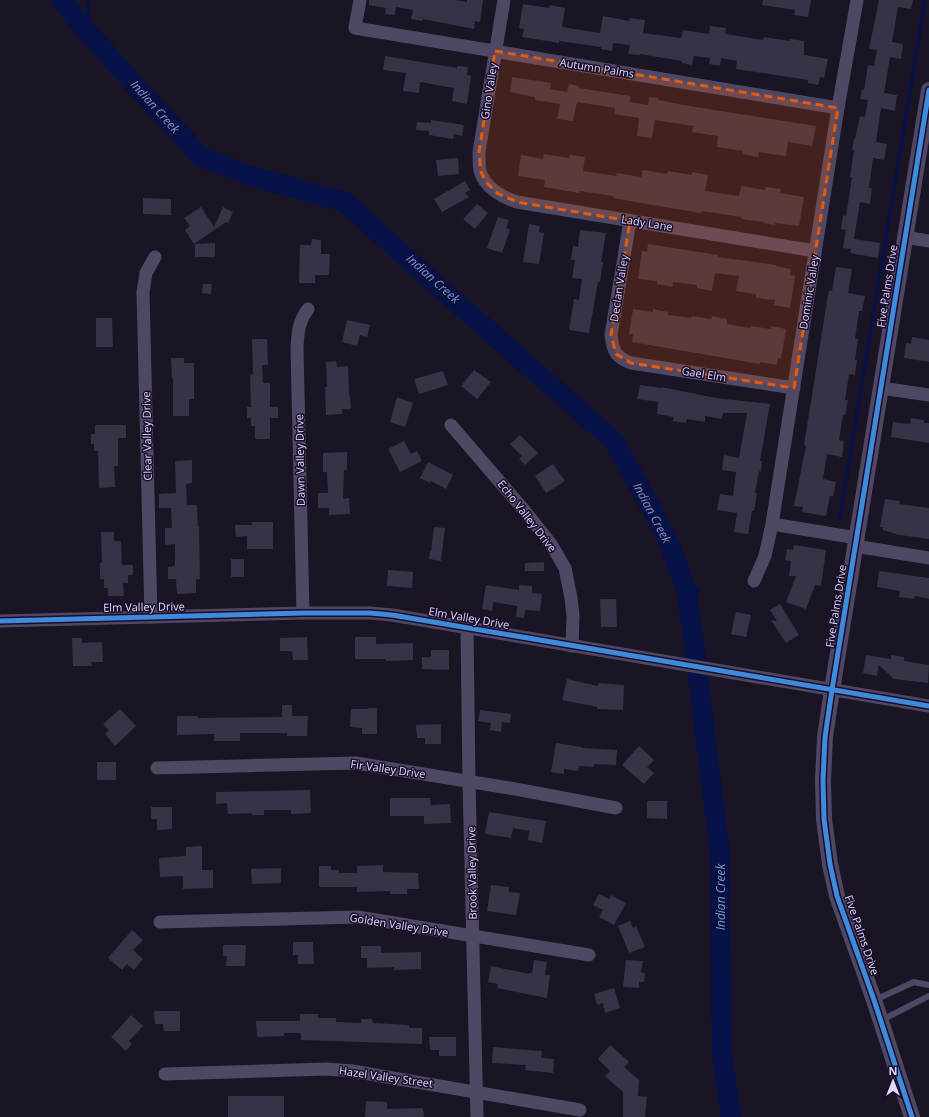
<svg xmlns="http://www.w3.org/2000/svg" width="929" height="1117" font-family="'Open Sans',sans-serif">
	<rect width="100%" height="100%" fill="#1a1424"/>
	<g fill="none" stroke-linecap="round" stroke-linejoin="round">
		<g stroke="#071248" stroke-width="3.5">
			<path d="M88,0l1,34"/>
			<path d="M840,517l85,-517"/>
			<path d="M687,593l13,-4"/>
		</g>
		<g stroke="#071248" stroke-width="20">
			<path d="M62,0l27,34 111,122 47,19 98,27 94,85 174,153 39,69 18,36 17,48 9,65"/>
			<path d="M698,677l22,177 2,200 9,63"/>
		</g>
	</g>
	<g fill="#393246">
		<path d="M369,0h86l12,2v-2h16l-3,22 -5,-1 -1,8 -51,-10 -1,2 -11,-2 2,-9 -17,-3 -1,8 -10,-1 1,-6 -17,-3z"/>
		<path d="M763,0h48l-3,17 -14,-2 1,-5 -33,-5z"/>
		<path d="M879,0h34l-2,9 -13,-2 -6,35 11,2 -2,15 -11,-2 -6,36 13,2 -2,16 -14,-3 -5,34 11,2 -3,16 -11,-2 -4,30h3l-2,16 -10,-2 -6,37 26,4 -2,15 -28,-5 1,-4 -8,-1 3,-18 -5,-1 2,-14 3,1 6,-39h-2l4,-27h-2l2,-11h1l5,-23 5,1 3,-17 -8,-1 2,-10 2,1 4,-25 6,1 3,-16 -8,-1z"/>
		<path d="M523,4l26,4 1,-3 15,3 -3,19 38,6 3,-17 26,5 1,-3 15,2 -2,13 38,5 2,-8 26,4 1,-8 16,2 -1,6 38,6 1,-3 26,4v-2l14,2v14l24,4 -4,19 -4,-1 -2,8 -10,-2v-3l-72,-11 1,-8 -16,-3 -1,8 -11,-2 1,-6 -16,-2 -2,9 -10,-2v-2l-42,-7 -1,1 -11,-1 2,-9 -17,-2 -1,8 -11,-2v-2l-42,-6v2l-37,-6 2,-8 -5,-1z"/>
		<path d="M385,56l72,12v-2l11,1 -1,8 4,1 -4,28 -15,-3 2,-13 -34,-6 -1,11 -16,-2 3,-18 -23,-3z"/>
		<path d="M512,77l39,6 -1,6 17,3 2,-8 10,2v2l51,8v6l18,3 1,-8 10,1 -1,2 25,5 133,21 -4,20 -24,-4 -2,14 -27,-4 -1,5 -15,-3v-3l-26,-4 1,-11 -26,-4 1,-6 -38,-6 -3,18 -15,-2 2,-18 -25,-4 1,-6 -38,-6 -4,19 -16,-2 3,-15 -25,-4v-3l-25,-5z"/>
		<path d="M431,120l33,5 -2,11 -8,-2 -1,5 -24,-4v-4l-13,-1 1,-8 14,1z"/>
		<path d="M544,154l25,4 1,-3 15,2 -2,14 33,5 1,-3 24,4 2,-7 24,4 1,-3 24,4v-3l16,3 -3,16 34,5 2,-10 24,4 1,-3 15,2 -1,4 24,4 -5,29 -24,-3v2l-11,-2v-1l-23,-3v-2l-39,-6v2l-26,-4 -63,-11v-2l-33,-5 -1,2 -35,-6 1,-7 -27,-4 3,-21 22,4z"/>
		<path d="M458,158l1,16 -21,2 -2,-16z"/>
		<path d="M465,181l5,9 -5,3 4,4 -27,15 -8,-13z"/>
		<path d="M143,198l28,1v16l-28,-1z"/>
		<path d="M477,204l11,9 -13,16 -12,-10z"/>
		<path d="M201,207l13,20 9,-20 10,5 -5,11 -2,-1 -32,22 -9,-14 5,-4 -6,-8z"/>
		<path d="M498,217l11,3 -3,8 4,2 -8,23 -15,-5z"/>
		<path d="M529,224l11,2 -1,6 5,1 -5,31 -16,-2z"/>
		<path d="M580,230l26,3 -5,29h2l-3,20h-2l-9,51 -20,-3 5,-31 5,1 3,-21 -10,-1 3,-18h-4l2,-14 5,1z"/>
		<path d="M312,239l9,1v14h9l-1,21h-14v8h-16l1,-38h11z"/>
		<path d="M215,243v14h-20v-13z"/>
		<path d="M648,244l70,11v2l58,8v1l15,3 -1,6 5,1 -5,32 -16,-3 1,-5 -19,-2v-4l-20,-3 3,-15 -24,-3 -3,18 -15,-3v-3l-24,-3 -1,5 -15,-3v-3l-19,-2 4,-28 5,1z"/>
		<path d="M836,267l16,2 -4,24 17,3 -3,15h-3l-4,28h3l-3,21h2l-2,15 -6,-1 -4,26h3l-3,15h-2l-4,25 5,1 -2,16 -15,-3 -4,25 13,3 -3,14h-3l-4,20 -24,-4 1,-5 -9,-1 12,-60 -2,-1 23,-144 2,-11 3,1z"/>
		<path d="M203,284h9l-1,10 -9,-1z"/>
		<path d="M633,309l20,3v-3l15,3v3l23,3 1,-2 19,3 1,-3 15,3v5l23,4 1,-2 20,3v-3l15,3 -5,30 -3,-1 -1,7 -17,-3v2l-128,-22 1,-8h-4z"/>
		<path d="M96,318h16l1,29h-17z"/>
		<path d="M347,320l23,5 -3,12 -7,-2 -3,11 -15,-4z"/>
		<path d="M912,337l17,3v22l-25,-4 2,-15 5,1z"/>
		<path d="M252,339h15l1,26h-6l1,18h7v24h8v11h-8v21h-15v-13h-4v-8h-4v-11h4l-1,-32 3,-1z"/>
		<path d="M171,358h13v5h10v36h-5v17h-16v-38h-1z"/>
		<path d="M336,361l1,6 11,-1 1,30h1l1,13h-9v5l-16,1 -1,-28h2l-1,-25z"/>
		<path d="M474,370l17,12 -14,17 -16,-13z"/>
		<path d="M443,371l5,14 -29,9 -5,-15z"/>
		<path d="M640,385l21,3v-1l55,11 54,6 -10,57h2l-1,11 -2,-1 -4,22h2l-3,18h-2l-4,23 -14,-2 3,-19 -20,-3 3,-16 13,2 3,-24 -14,-2 2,-15 15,3 8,-45h-24l-1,6 -17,-3v6l-18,-3 -1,4 -13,-2 1,-4 -17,-3 1,-12 -21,-3z"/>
		<path d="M397,397l16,6 -8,24 -15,-5z"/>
		<path d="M911,418l13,2v3h5v20l-38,-6 2,-15 17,2z"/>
		<path d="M95,425h31v13h-8v28h-4l1,21 -16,1 -1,-37h-4v-7h-3v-10h4z"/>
		<path d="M520,435l18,18 -13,12 -6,-6 3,-3 -12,-12z"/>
		<path d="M404,441l7,13 6,-3 5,10 -22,11 -12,-23z"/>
		<path d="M347,452v18h-3l-1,29 6,-1 1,16 -21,1v-7h-11v-15h10l-1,-21h-4v-19z"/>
		<path d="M192,460v23l-6,1 1,21h10l1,22h1l1,52h-4v14l-19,1 -1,-15h-8v-12l7,-1v-22l-10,1v-17h7l-1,-20h-12v-14l17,-1 -1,-32z"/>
		<path d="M428,462l25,13 -7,14 -15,-8 -1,2 -10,-5z"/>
		<path d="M553,464l12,17 -19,12 -11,-17z"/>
		<path d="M885,499l15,2 -1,3 30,4v31l-29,-4 -17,-5v-3h-3z"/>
		<path d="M252,522h21v27h-26v-13l-11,1 -1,-12h17z"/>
		<path d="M434,527l11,1 -4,33 -12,-2 1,-8h1z"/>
		<path d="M101,532h13v9h7l1,24h11v10h-5v8h-5l1,13h-16v-8h-4v-9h-4v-16h2z"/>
		<path d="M794,545l32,5 -5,36 -6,-1 -9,24 -20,-7 10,-26h-7l2,-15 -6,-1 2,-11 6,1z"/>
		<rect x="231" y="559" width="13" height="18"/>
		<path d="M544,562v9h-19v-8z"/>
		<path d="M388,570l25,2 -1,16 -25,-2z"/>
		<path d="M879,571l50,7v21l-14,-3 -1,3 -15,-2 1,-6 -23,-4z"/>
		<path d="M486,585l33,5v-5l13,1v7l10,1 -2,17 -15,-1 -1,8 -8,-1 1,-11 -24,-4 -1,9 -10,-2z"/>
		<path d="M600,599h16l1,28h-16z"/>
		<path d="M780,604l19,31 -13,8 -15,-23 6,1 -7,-11z"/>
		<path d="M736,612l15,3 -5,22 -15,-3z"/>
		<path d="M307,637l1,23h-15l-1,-9h-12v-13z"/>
		<path d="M355,637h21v7l37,-1v17l-27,1v-2h-31z"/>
		<path d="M72,638h10v5l20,-1 1,20h-12l1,4h-19z"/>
		<path d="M431,650h18v20l-27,-1v-12h9z"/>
		<path d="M866,655l25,4v-4l13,2v4l25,4 -1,18 -34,-4 -15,-14 -2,11 -14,-3z"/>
		<path d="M567,679l31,7v-3l26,2 -1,25 -26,-1v-2l-35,-7z"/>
		<path d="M282,705h10v11h16l-1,20h-20v-3h-47v8h-26v-7l-37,1v-19h21v2l84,-1z"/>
		<path d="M368,708h9v26h-15v-6l-12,-1 1,-18h17z"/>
		<path d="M120,709l16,17 -21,20 -10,-12 4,-4 -6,-6z"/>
		<path d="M480,710l31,4 -1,9 -8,-1 -1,10 -11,-2 1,-7 -13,-2z"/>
		<path d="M441,724v20h-16v-6h-8l-1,-13z"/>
		<path d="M556,743l26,4v1l35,2 -1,15 -22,-1v3l-15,-1 -1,5 -14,-2v5l-13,-2z"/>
		<path d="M639,746l15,14 -7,7 7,6 -10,11 -22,-19z"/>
		<rect x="97" y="762" width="19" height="18"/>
		<path d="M310,790l1,23 -20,1v-4h-27v5h-12v-2l-24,1 -1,-11 -11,1v-12z"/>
		<path d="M390,798h40l1,7 19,-1 1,19 -27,1v-8h-34z"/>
		<path d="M647,801h20v18l-20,-1z"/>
		<path d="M151,807h21v22l-15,1v-11h-6z"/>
		<path d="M489,812l57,9 -4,22 -14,-3 1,-9 -16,-3 -2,10 -26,-4z"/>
		<path d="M202,846v24h11v18l-30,1v-13l-23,1 -1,-19 27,-2v-9z"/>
		<path d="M383,865v7l35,1 1,16h-12v5h-17v-3l-33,1v-5h-38v-21h12v4h8v3h18v-7z"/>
		<path d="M281,868v15l-29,1 -1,-15z"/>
		<path d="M491,885l18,2v5l11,1 -4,22 -29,-4z"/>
		<path d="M599,894l10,5 2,-4 15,8 -12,22 -15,-8 4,-7 -10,-5z"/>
		<path d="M630,921l3,7 3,-2 9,21 -16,6 -11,-27z"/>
		<path d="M132,930l11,10 -10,10 10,9 -9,11 -7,-6 -5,6 -14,-12z"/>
		<path d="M293,942h20l1,22h-16v-9h-5z"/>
		<path d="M223,945h23l-1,21h-19l1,-10h-4z"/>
		<path d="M361,946h20v7l40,-1v17l-27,1v-3l-27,1v-10h-6z"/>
		<path d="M534,960l13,2 -2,13h5l-3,23 -50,-10 1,-4 -10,-2 3,-16 38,8v-1h3z"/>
		<path d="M626,960l17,1 -2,11 4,1 -1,9h-5v6l-16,-1z"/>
		<path d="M614,988l6,20 -15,5 -2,-10 -6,2 -3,-11z"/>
		<path d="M154,1011h26v20h-16l-1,-7h-8z"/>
		<path d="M300,1014h18v4h18v4l25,1v-4h11l1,4 36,2v3h13v16l-121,-4v-7h-17v3l-27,1 -1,-16h44z"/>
		<path d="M131,1015l12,11 -14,15 3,3 -6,7 -15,-14z"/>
		<path d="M429,1037h27v19h-17v-6h-9z"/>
		<path d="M610,1045l19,17 -5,5 15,13 -1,16 9,1 -2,20h-22v-25l-18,-16 5,-5 -12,-12z"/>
		<path d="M493,1047l49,4 -1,7 13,1 -1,14 -28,-3 1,-5 -34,-2z"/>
		<rect x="228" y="1096" width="56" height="21"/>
		<path d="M366,1101l21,1v7l36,-1 1,9h-59z"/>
	</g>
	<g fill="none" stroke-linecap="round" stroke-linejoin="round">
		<g stroke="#4f4865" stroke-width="6">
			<path d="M875,1000l39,-18 15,3"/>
			<path d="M882,1020l47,-24"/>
		</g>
		<g stroke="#4f4865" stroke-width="13">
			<path d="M360,0l-5,28 483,80"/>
			<path d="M504,0l-25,152c0,6 0,13 1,19 4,16 23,27 37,31l298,49"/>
			<path d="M630,221l-19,114c2,16 4,22 20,28l163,25"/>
			<path d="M905,237l24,4"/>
			<path d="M881,388l48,7"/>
			<path d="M451,425l73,85 27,34 14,24 6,30 2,18 -1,30"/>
			<path d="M772,524l85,14"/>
			<path d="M855,546l74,12"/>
			<path d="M754,581l11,-25 7,-32 66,-416 19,-108"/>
			<path d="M303,613l-6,-265c1,-16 1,-25 11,-39"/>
			<path d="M151,617l-8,-325 3,-19 9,-16"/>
			<path d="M0,621l303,-8h67l22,2 537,91"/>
			<path d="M467,628l2,154 8,335"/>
			<path d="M157,768l199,-5 165,27 95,18"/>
			<path d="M160,922l198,-5 231,38"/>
			<path d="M165,1074l162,-5 25,2 228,39"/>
		</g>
		<path stroke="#4f4865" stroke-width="16" d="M912,1117l-38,-117 -37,-104 -7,-32 -6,-45 -1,-39 2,-43 7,-47 97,-600"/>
		<defs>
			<g id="cycleway">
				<path d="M0,621l303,-8h67l22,2 537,91"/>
				<path d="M912,1117l-38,-117 -37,-104 -7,-32 -6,-45 -1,-39 2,-43 7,-47 97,-600"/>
			</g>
		</defs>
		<use href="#cycleway" stroke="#180e2a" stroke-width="8"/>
		<use href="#cycleway" stroke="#408adc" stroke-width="5"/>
	</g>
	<path fill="#e8590c" fill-opacity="0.2" stroke="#e8590c" stroke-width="3" stroke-dasharray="8 5" stroke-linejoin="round" d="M495,51l343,57 -44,280 -163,-25 -15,-9 -5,-19 19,-114 -113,-19 -20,-9 -11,-11 -5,-10 -2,-20z"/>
	<g text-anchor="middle" stroke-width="3" stroke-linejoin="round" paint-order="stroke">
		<g font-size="11" fill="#e3d7ff" stroke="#180e2a">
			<text transform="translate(597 68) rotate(9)" y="4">Autumn Palms</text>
			<text transform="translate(489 91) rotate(-81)" y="4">Gino Valley</text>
			<text transform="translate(647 223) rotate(9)" y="4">Lady Lane</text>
			<text transform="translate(887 286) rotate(-81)" y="4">Five Palms Drive</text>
			<text transform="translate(619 288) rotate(-81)" y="4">Declan Valley</text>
			<text transform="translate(809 292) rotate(-81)" y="4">Dominic Valley</text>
			<text transform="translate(704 374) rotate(9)" y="4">Gael Elm</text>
			<text transform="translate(147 436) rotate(-91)" y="4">Clear Valley Drive</text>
			<text transform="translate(300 460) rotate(-91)" y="4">Dawn Valley Drive</text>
			<text transform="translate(527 516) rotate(52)" y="4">Echo Valley Drive</text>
			<text transform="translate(836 606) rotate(-81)" y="4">Five Palms Drive</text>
			<text transform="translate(144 607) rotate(-1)" y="4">Elm Valley Drive</text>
			<text transform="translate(469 618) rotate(10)" y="4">Elm Valley Drive</text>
			<text transform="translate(388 769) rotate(8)" y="4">Fir Valley Drive</text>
			<text transform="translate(472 873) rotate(-91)" y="4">Brook Valley Drive</text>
			<text transform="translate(399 925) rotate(9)" y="4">Golden Valley Drive</text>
			<text transform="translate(862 935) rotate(71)" y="4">Five Palms Drive</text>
			<text transform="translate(386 1077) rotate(8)" y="4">Hazel Valley Street</text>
		</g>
		<g font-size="12" font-style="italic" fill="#659bff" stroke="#180e2a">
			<text transform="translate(155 107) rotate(48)" y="4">Indian Creek</text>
			<text transform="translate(433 279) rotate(42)" y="4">Indian Creek</text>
			<text transform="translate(652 513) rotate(62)" y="4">Indian Creek</text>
			<text transform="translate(721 897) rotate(-90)" y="4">Indian Creek</text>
		</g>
	</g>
	<g transform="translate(893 1081)" stroke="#180e2a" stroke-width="3" paint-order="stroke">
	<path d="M0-3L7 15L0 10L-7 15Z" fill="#e3d7ff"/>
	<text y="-6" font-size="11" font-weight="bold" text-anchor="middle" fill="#e3d7ff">N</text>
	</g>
</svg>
